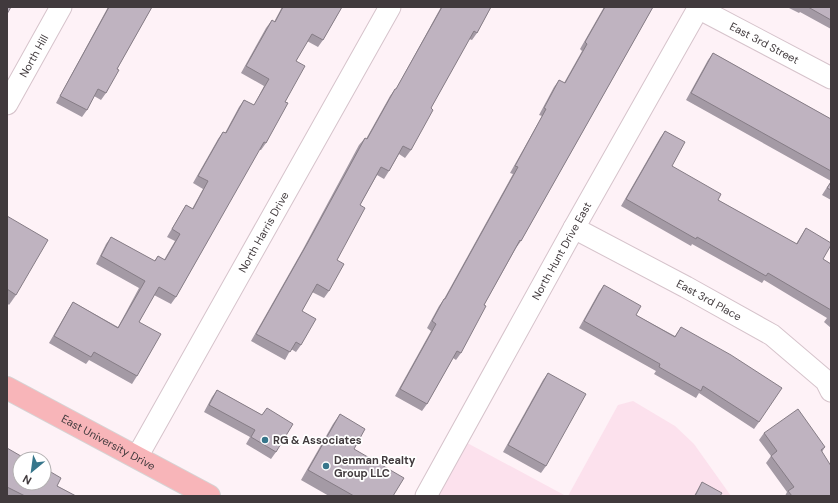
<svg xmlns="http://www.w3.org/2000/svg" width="838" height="503" font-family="'DM Sans',sans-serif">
	<rect width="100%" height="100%" fill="#fef2f7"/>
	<g fill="#fce1ed">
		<path d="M633,401l42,25 19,18 37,52h-163l50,-91z"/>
		<path d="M458,438l108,58h-140z"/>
	</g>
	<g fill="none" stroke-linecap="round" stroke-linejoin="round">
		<defs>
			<g id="minor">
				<path id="s1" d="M698,8l133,70"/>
				<path id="s2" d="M7,104l54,-97"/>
				<path id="s3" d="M574,228l112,59 86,48 54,46 5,10"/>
				<path id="s4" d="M137,457l253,-450"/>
				<path id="s5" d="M426,496l148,-268 125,-221"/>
			</g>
			<g id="major">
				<path id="s6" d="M7,388l202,108"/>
			</g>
		</defs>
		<use href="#minor" stroke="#d6c3cb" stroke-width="23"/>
		<use href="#major" stroke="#d5d4d4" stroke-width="24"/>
		<use href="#minor" stroke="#fff" stroke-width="21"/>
		<use href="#major" stroke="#f8b5b9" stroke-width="22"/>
	</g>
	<g fill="#a49aa5">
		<path d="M108,7h44l-35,62 -11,24 -5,7 -7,-4 -7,14 -5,7 -26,-14z"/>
		<path d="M282,7h60l-19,33 -5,7 -11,-6 -11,20 -11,41 -19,41 -5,7h-2l-83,147 -5,7 -17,-9 -15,27 -2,54 -5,8 -43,-24 -3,4 -37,-21 19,-33 5,-8 45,25 21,-39 -43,-24 10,-20 5,-7 43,24 4,-5 6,4 11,-19 -8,-4 14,-24 5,-8 6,4 11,-20 -10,-6 25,-44 5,-7 2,1 14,-26 5,-7 10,5 10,-19 -23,-13 25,-45 6,-8 2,2z"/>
		<path d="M441,7h50l-14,26 -5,7 -3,-1 -38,69 -20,42 -6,8 -6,-4 -10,17 -5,8 -7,-4 -17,30 -23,55 -8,31 -5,7 -12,-6 -10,19 -1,34 -5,7 -5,-3 -6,11 -34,-19 51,-90 57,-106 6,-7 1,1 24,-43 5,-7h1z"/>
		<path d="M604,7h49l-132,234 -5,7 -32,57 -23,48 -5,7 -3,-2 -26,46 -5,7 -27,-15 36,-65 -4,-3 12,-22 5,-7 69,-125 -3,-1 32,-57 -3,-1 15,-28 5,-7 5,3 18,-32 -2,-2z"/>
		<path d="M787,7h44v22l-31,-17 -1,1z"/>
		<path d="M713,53l118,66v81l-9,-5 9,-14 -145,-81 22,-40z"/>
		<path d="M665,131l7,35 46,34 78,44 10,-16 17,31 8,5v64l-7,-6 3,-4 -63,-38 -2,3 -70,-39 -1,2 -70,-40 39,-68z"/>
		<path d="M7,216l9,79 -7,10 -2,-2z"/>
		<path d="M604,285l32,30 39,21 6,-9 78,95 -5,7 -55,-36 -3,5 -42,-24 2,-3 -77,-43 20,-36z"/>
		<path d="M548,373l-2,93 -5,7 -38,-21 40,-72z"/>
		<path d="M217,390l45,25 5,-7 9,44 -5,7 -25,-15 4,-7 -46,-25 8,-15z"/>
		<path d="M340,414l14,35 39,47h-64l-28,-16 32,-56z"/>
		<path d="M764,433l61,14 -3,5 9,44h-46l2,-4 -21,-29 5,-7 -12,-16z"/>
		<path d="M7,448l50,38 19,10h-69z"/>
		<path d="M702,482l18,14h-26z"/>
	</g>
	<g fill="#bfb3c0" stroke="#867d86">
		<path d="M7,7h4l-4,7z"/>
		<path d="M109,7h43l-35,62 2,1 -13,23 -8,-4 -11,21 -27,-14z"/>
		<path d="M283,7h59l-19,33 -11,-6 -16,27 9,5 -20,36 3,1 -22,40 -2,-1 -88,155 -17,-10 -20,35 22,12 -24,42 -43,-24 -3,5 -37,-21 19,-34 45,26 27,-47 -44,-25 10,-19 44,24 3,-5 7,4 15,-26 -8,-5 14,-24 7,4 15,-28 -10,-5 25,-44 3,1 18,-33 10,5 15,-26 -23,-13 26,-46 3,2z"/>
		<path d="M442,7h49l-14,26 -3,-2 -43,77 2,2 -22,40 -8,-4 -14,25 -8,-4 -21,38 5,3 -28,52 7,4 -15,27 -12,-7 -15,27 14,8 -15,26 -5,-3 -6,10 -34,-18 51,-90 58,-106 2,1 28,-50h1z"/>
		<path d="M605,7h48l-132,234 -1,-1 -36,65 2,1 -25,47 -4,-2 -30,53 -27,-15 36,-65 -4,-3 12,-22h1l73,-132 -3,-1 31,-57 -2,-1 15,-28 6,3 22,-39 -2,-2z"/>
		<path d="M808,7h23v13z"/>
		<path d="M713,53l118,66v52l-140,-78z"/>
		<path d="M665,131l20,11 -13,24 49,28 -3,6 79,44 9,-16 25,15v2l-8,14 8,5v46l-63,-37 -2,3 -69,-39 -1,2 -70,-40z"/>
		<path d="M831,182v8l-4,-2z"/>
		<path d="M7,216l41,24 -32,55 -9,-6z"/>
		<path d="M604,285l37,21 -5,9 39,22 6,-10 50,28 51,33 -23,34 -56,-36 -2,5 -42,-24 1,-3 -76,-43z"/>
		<path d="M548,373l38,21 -40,72 -38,-21z"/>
		<path d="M217,390l45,25 5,-7 26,16 -17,28 -25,-15 4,-7 -46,-25z"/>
		<path d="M798,409l27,38 -4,3 10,16v30h-39l-4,-5 6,-4 -23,-31 6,-5 -13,-18z"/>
		<path d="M340,414l25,15 -11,20 50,29 -11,18h-39l-46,-26z"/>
		<path d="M7,448l19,11h-6v24h24v-15l17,10 -4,8 19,10h-51l-18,-9z"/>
		<path d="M702,482l20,11 -2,3h-25z"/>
	</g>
	<g fill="#37768b" stroke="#fff" stroke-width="1.5">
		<circle cx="265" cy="440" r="4"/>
		<circle cx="326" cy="466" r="4"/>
	</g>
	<g text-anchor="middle" stroke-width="3.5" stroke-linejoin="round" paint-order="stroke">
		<g font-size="11" fill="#413a3d" stroke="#fff">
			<text dy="4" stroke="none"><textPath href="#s1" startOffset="75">East 3rd Street</textPath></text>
			<text dy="4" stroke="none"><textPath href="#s2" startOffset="55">North Hill</textPath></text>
			<text dy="4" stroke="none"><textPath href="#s4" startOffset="258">North Harris Drive</textPath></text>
			<text dy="4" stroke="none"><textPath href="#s5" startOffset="280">North Hunt Drive East</textPath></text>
			<text dy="4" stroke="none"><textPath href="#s3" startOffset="153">East 3rd Place</textPath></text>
			<text dy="4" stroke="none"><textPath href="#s6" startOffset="115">East University Drive</textPath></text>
		</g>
		<g font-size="11" font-weight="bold" fill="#413a3d" stroke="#fff" text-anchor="start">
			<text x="273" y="444">RG &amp; Associates</text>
			<text x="334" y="464">Denman Realty<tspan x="334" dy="13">Group LLC</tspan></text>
		</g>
	</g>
	<rect width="838" height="503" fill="none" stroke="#413a3d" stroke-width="16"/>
	<g transform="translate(32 471) rotate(209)"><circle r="19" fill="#ffffff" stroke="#b3b0b1"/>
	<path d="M0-3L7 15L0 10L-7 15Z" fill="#37768b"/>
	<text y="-6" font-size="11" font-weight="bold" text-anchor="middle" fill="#413a3d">N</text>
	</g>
</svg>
